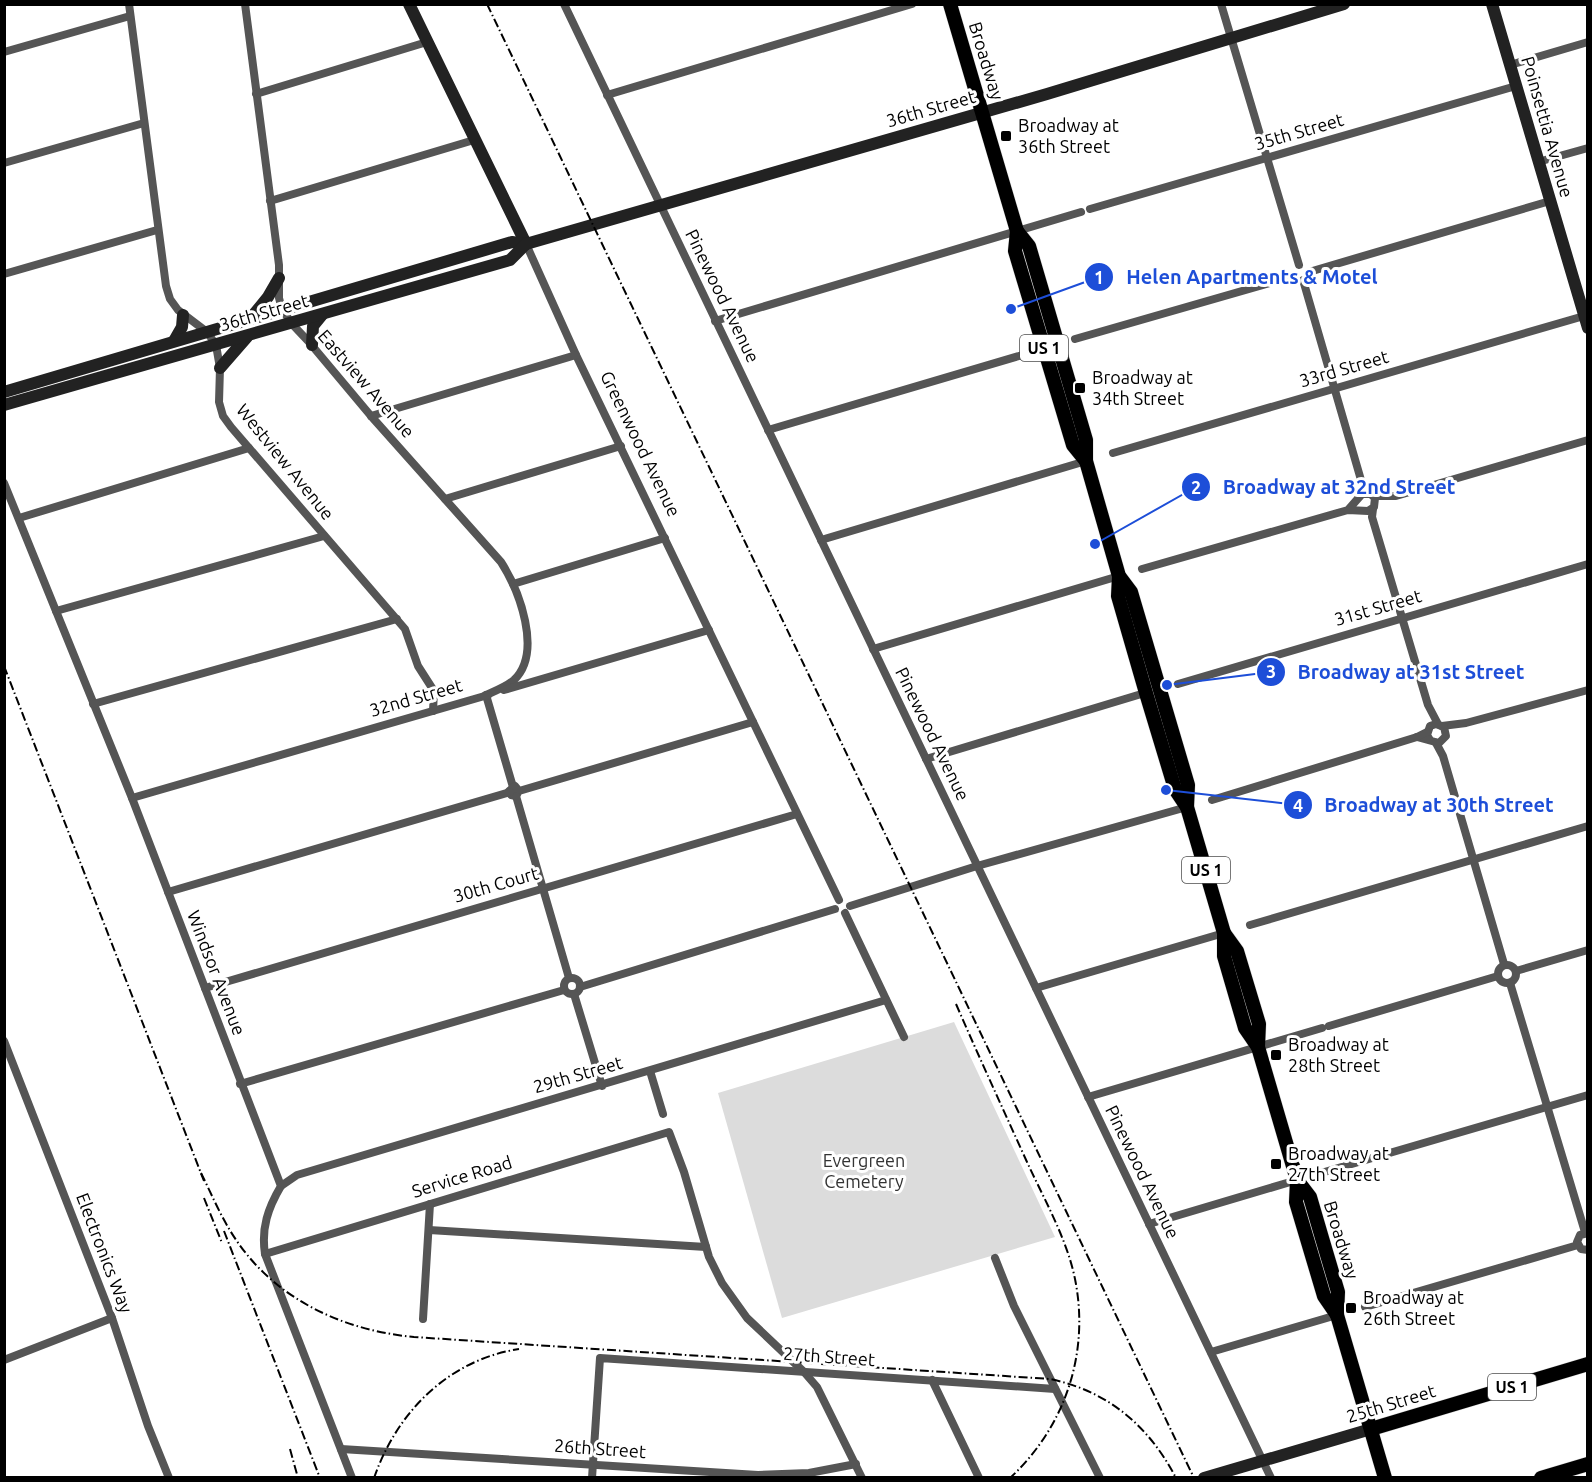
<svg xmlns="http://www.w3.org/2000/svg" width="1592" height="1482" font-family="Ubuntu,sans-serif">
	<rect width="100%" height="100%" fill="#fff"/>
	<path fill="#dcdcdc" d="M954,1022l101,215 -273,81 -64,-225z"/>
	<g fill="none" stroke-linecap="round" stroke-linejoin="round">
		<defs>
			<g id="primary">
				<path d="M950,4l67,227 12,15 57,194v21l33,115 12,16 57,193 -1,22"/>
				<path d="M1017,231l-2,20 58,194 13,16"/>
				<path d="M1119,576l-1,20 28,97 29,96 12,18 37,126v23l21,72 13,19"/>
				<path d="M1224,933l13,18 22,73 -1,23 39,133 -1,22 28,94 13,19"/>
				<path d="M1297,1180l13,17 12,41 16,54 -1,23 48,163"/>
				<path d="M1371,1429l217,-65"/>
				<path d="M1541,1478l47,-14"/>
			</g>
		</defs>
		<use href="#primary" stroke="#dbdbdb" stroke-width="15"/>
		<g stroke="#555" stroke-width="8">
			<path d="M129,4l37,282 4,13 8,11 29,22 9,13 4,23 -1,34 4,14 8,11 174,202 13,37 16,25 -1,20"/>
			<path d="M245,4l34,261v33l3,11 10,15 17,18 62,74 130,146c18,28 42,90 13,118 -8,7 -19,11 -28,15"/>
			<path d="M564,4l707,1474"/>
			<path d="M1221,4l78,261"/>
			<path d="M4,52l126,-36"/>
			<path d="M1510,65l78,-23"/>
			<path d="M256,94l171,-52"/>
			<path d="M607,95l305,-91"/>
			<path d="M1538,162l50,-14"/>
			<path d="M4,163l140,-40"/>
			<path d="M270,201l204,-61"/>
			<path d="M1090,209l426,-123"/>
			<path d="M526,244l50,111 263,545"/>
			<path d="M1309,272l241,-71"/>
			<path d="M4,274l153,-44"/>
			<path d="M1303,280l58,200 7,13"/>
			<path d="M715,321l366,-109"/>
			<path d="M1075,339l219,-63"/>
			<path d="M371,416l205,-61"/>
			<path d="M768,430l278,-82"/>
			<path d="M1113,453l471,-137"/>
			<path d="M4,483l128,315 149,388c-13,22 -20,42 -16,68l87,224"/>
			<path d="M1373,496h23l192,-56"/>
			<path d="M445,499l176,-53"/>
			<path d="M1373,509l-1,8 56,188 10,19"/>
			<path d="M19,518l230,-70"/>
			<path d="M821,540l265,-79"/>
			<path d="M1142,569l206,-59 20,1 6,-4 1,-9 -4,-4h-9l-14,16"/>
			<path d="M513,584l152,-46"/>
			<path d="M56,611l268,-75"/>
			<path d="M873,649l246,-73"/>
			<path d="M1178,684l410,-120"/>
			<path d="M504,690l205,-60"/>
			<path d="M486,695l27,92"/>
			<path d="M93,704l304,-85"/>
			<path d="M1442,726l24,-3 122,-33"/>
			<path d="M1417,737l22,6 7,-7 -2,-9 -8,-3 -6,2 -3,9 3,5"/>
			<path d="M1436,743l7,13 61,208"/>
			<path d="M926,759l222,-67"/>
			<path d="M519,791l-4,-5 -6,5 2,4 5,1 3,-5 234,-69"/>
			<path d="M516,796l53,182"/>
			<path d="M132,798l356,-103"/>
			<path d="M1212,800l205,-63 10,-5"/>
			<path d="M168,892l342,-100"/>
			<path d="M850,906l127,-40 210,-59"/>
			<path d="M845,913l59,124"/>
			<path d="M1250,925l338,-99"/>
			<circle cx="1507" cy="974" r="9"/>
			<path d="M1516,971l72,-21"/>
			<circle cx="572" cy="986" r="8"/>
			<path d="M1510,983l75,249"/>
			<path d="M580,987l255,-78"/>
			<path d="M205,988l592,-174"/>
			<path d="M1036,988l188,-55"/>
			<path d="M574,994l28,92"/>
			<path d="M1329,1026l169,-50"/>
			<path d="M4,1041l108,277 36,108 21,52"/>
			<path d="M650,1071l13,43"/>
			<path d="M240,1084l324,-94"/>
			<path d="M1088,1097l234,-69"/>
			<path d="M1321,1173l267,-78"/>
			<path d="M281,1186l16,-11 589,-175"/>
			<path d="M1149,1224l148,-44"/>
			<path d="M429,1230l277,17"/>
			<path d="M1588,1233l-8,2 -3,7 4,7 7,1"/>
			<path d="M265,1254l404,-122 15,40 25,85 13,26 25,35 57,54 13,15 45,91"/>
			<path d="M995,1258l19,48 86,172"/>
			<path d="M1365,1307l213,-62"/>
			<path d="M423,1319l7,-115"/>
			<path d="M1211,1352l126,-37"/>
			<path d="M4,1360l108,-42"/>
			<path d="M932,1380l47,98"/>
			<path d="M341,1449l417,26 51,-2 47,-9"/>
			<path d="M592,1478l8,-120 455,31"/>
		</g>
		<g stroke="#222" stroke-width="12">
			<path d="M409,4l117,240"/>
			<path d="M1492,4l96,324"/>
			<path d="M250,319l18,-22 11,-19"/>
			<path d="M174,341l8,-14 1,-12"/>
			<path d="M312,345l1,-19 9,-11"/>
			<path d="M220,368l27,-31"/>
			<path d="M4,392l508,-150 14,2"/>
			<path d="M4,405l506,-145 16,-16 521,-150 297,-90"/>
			<path d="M1204,1478l167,-49"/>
		</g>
		<use href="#primary" stroke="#000" stroke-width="14"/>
		<g stroke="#000" stroke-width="2" stroke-dasharray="9 3 1.5 3" stroke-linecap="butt">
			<path d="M487,4l707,1474"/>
			<path d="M4,666l200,515"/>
			<path d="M956,1004c23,53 47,105 71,158 17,37 40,77 48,117 15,74 -10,148 -65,199"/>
			<path d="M201,1173c9,18 17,37 27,54 39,68 110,103 186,110l636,42c58,12 99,47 126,99"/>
			<path d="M204,1198l18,45"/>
			<path d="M224,1231l96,247"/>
			<path d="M290,1449l8,29"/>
			<path d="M374,1478c23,-66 74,-118 145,-129"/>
		</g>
	</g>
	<g fill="#000" stroke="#fff" stroke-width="2">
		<rect x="1000" y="130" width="12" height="12" rx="3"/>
		<rect x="1074" y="382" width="12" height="12" rx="3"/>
		<rect x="1270" y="1049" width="12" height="12" rx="3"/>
		<rect x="1270" y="1158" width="12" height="12" rx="3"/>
		<rect x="1345" y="1302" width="12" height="12" rx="3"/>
	</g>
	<g text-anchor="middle" stroke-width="6" stroke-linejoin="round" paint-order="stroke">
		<g fill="#fff" stroke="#4c4c4c" stroke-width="1.5">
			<rect x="1020" y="335" width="48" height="26" rx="4.5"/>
			<rect x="1182" y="857" width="48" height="26" rx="4.5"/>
			<rect x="1488" y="1374" width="48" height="26" rx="4.5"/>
		</g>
		<g font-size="16" font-weight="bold" fill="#000">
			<text x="1044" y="354">US 1</text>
			<text x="1206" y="876">US 1</text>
			<text x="1512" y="1393">US 1</text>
		</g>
		<g font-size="18" fill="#000" stroke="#fff">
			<text transform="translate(986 61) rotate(73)" y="6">Broadway</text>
			<text transform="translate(931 109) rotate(-16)" y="6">36th Street</text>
			<text transform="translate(1547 127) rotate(74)" y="6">Poinsettia Avenue</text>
			<text transform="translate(1299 132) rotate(-16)" y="6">35th Street</text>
			<text transform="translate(722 296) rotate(64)" y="6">Pinewood Avenue</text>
			<text transform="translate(264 313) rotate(-16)" y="6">36th Street</text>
			<text transform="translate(1344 369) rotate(-16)" y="6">33rd Street</text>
			<text transform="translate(366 384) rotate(49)" y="6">Eastview Avenue</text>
			<text transform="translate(640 444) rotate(64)" y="6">Greenwood Avenue</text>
			<text transform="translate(285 462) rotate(51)" y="6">Westview Avenue</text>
			<text transform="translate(1378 608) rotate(-16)" y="6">31st Street</text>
			<text transform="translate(416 698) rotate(-16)" y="6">32nd Street</text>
			<text transform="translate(932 734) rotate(64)" y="6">Pinewood Avenue</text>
			<text transform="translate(496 885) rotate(-16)" y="6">30th Court</text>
			<text transform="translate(216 973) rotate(69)" y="6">Windsor Avenue</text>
			<text transform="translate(578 1075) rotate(-16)" y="6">29th Street</text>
			<text transform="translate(1142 1172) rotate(64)" y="6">Pinewood Avenue</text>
			<text transform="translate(462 1177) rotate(-17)" y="6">Service Road</text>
			<text transform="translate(1341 1240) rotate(73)" y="6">Broadway</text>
			<text transform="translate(104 1253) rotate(69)" y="6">Electronics Way</text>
			<text transform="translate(829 1357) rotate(4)" y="6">27th Street</text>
			<text transform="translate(1391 1404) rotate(-17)" y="6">25th Street</text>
			<text transform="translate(600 1449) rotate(4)" y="6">26th Street</text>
		</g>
		<g font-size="18" fill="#000" stroke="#fff" text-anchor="start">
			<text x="1018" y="132">Broadway at<tspan x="1018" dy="21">36th Street</tspan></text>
			<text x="1092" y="384">Broadway at<tspan x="1092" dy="21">34th Street</tspan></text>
			<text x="1288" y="1051">Broadway at<tspan x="1288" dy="21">28th Street</tspan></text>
			<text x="1288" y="1160">Broadway at<tspan x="1288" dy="21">27th Street</tspan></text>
			<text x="1363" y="1304">Broadway at<tspan x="1363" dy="21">26th Street</tspan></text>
		</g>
		<g font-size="18" fill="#333" stroke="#fff">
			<text x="864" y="1167">Evergreen<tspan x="864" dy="21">Cemetery</tspan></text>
		</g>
	</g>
	<path fill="none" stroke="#1d4ed8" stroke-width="2" d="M1011 309L1099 277M1095 544L1196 487M1167 685L1271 672M1166 790L1298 805"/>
	<g fill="#1d4ed8" stroke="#fff" stroke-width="2">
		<circle cx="1011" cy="309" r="6"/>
		<circle cx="1095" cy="544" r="6"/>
		<circle cx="1167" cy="685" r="6"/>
		<circle cx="1166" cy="790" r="6"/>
		<circle cx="1099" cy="277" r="15"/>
		<circle cx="1196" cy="487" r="15"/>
		<circle cx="1271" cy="672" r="15"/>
		<circle cx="1298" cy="805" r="15"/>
	</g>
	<g font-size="18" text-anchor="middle" font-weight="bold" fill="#fff">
		<text x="1099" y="284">1</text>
		<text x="1196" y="494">2</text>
		<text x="1271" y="678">3</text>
		<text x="1298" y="812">4</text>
	</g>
	<g font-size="20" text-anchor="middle" font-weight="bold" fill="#1d4ed8" stroke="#fff" stroke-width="6" stroke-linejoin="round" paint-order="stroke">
		<text x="1252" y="284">Helen Apartments &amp; Motel</text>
		<text x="1339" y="494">Broadway at 32nd Street</text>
		<text x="1411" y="679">Broadway at 31st Street</text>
		<text x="1439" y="812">Broadway at 30th Street</text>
	</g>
	<rect width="1592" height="1482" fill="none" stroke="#000000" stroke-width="12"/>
</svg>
